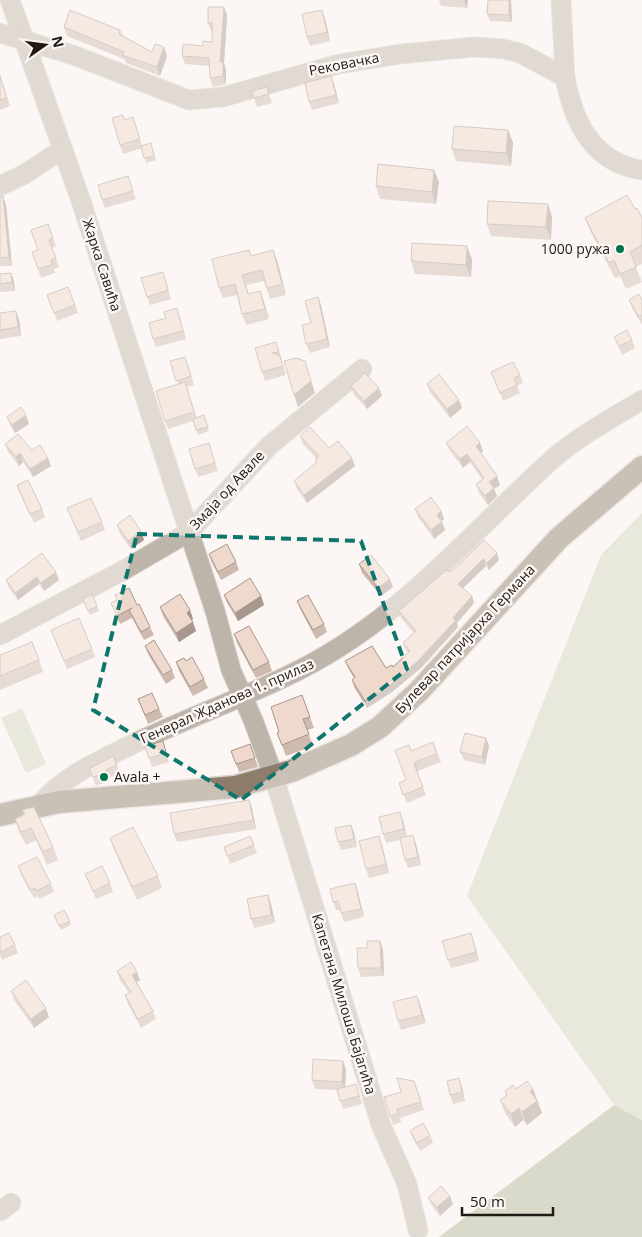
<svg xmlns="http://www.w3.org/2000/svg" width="642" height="1237" font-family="'Open Sans',sans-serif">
	<rect width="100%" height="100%" fill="#fcf7f4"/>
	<g fill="#d1d4c1">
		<path d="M642,513v607l-28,-15 -147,-209 134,-341z"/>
		<path d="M22,708l24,56 -20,9 -25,-55z"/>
	</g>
	<path fill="#b2b699" d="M614,1105l28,15v117h-203z"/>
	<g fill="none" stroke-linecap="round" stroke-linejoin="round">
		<defs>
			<g id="minor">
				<path d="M10,0l71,201 134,410 16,59 22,50 21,57 107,348 26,59 11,46"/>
				<path d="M561,0l4,77"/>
				<path d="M0,33l73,22 116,45 34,-3 116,-33 62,-10 73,-7 30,2 16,4 45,24c8,45 28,86 77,93"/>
				<path d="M0,186l23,-11 40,-26"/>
				<path d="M0,635l124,-65 65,-38 80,-86 93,-77"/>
				<path d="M39,805c25,-29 59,-44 94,-61 50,-24 102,-43 152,-67 108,-50 175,-133 260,-211 28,-27 64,-46 97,-66"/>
				<path d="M0,1211l11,-8"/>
			</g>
			<path id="major" d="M0,815l59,-13 176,-15 57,-16 59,-26 29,-18 39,-36 140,-153 83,-71"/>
		</defs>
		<use href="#minor" stroke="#d9d3d0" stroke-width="21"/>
		<use href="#major" stroke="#d9d3d0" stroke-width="25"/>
		<use href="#minor" stroke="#beb5aa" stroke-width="19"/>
		<use href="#major" stroke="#8d7d6a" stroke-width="22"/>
	</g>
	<g fill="#cebaaf">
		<path d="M439,0h29l-1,8 -26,-2z"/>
		<path d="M488,0h23l1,22 -22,-1 -3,-7z"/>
		<path d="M224,7l3,8 -3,48 2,7v14l-13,3 -3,-9 -1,-12 -24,-2 -3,-8 30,-14v-11h-1l-3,-8z"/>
		<path d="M325,18l5,23 -20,5 -3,-9z"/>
		<path d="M64,27l56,3 3,6 29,16 15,4 -7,20 -34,-13 -2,-4 -57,-23z"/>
		<path d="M0,75l10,31 -10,4z"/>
		<path d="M331,76l3,8 5,19 -27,7 -3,-8z"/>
		<path d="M267,87l5,16 -15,4 -3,-9z"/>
		<path d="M133,117l9,29 11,2 3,12 -10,3 -4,-15 -19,6 -3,-9 5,-25z"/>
		<path d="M508,130l5,13 -2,23 -55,-5 -4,-12z"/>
		<path d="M434,170l5,12 -3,22 -56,-5 -4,-13z"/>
		<path d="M128,176l8,23 -31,9 -3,-8z"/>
		<path d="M3,196l3,9 6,61h-12v-69z"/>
		<path d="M548,204l4,13 -1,23 -60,-4 -4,-12z"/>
		<path d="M635,209l7,9v46l-6,3 6,15 -16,7 -6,-13 -5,2 -24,-45 -6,-15z"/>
		<path d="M48,224l8,22 -4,2 7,19 -5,2 1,4 -14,5 -9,-26 6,-2z"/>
		<path d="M249,250l2,6 26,4 9,35 -16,4 -6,-18 -18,4 3,9 11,-3 4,11 5,17 -23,6 -4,-11 -5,-19 -14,3 -4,-10z"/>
		<path d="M472,259l-1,18 -56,-3 -4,-13z"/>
		<path d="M11,273l3,8 1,10 -15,1v-18z"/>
		<path d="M166,280l5,19 -21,6 -3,-8z"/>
		<path d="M68,287l10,26 -21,8 -10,-26z"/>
		<path d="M318,297l3,8 9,42 -20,6 -4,-9 5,-21z"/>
		<path d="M629,300h13v25l-10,-17z"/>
		<path d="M0,313l19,6 2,17 -21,3z"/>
		<path d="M180,317l6,22 -30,8 -3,-8z"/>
		<path d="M614,337l18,3 3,8 -13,7 -4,-10z"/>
		<path d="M255,348l24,2 7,25 -21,6z"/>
		<path d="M170,361l18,4 6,20 -7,2 10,31 7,-3 5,16 -11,4 -5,-14 -25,8 -3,-8 13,-37z"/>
		<path d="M491,372l29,3 3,8 -6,3 3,7 -17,8z"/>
		<path d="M427,384l32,16 3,8 -12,10 -20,-26z"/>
		<path d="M351,386l31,10 -15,13 -13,-14z"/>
		<path d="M7,417l22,7 -14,9 -5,-8z"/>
		<path d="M300,436l29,12 26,18 -48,37 -10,-14 -3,-8 22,-18 -1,-3 2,-1 -14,-15z"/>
		<path d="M209,443l9,28 -20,6 -3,-8z"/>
		<path d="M446,443h34l3,8 -2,2 19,32 -6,4 3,7 -9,9 -9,-12 -3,-9 6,-5 -12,-17 -7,6 -13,-17z"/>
		<path d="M5,444l27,6 19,16 -18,11 -10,-15 -4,4 -11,-14z"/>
		<path d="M17,485l25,24 3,8 -11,6 -14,-29z"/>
		<path d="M67,508l35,14 3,8 -24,11z"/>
		<path d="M415,509l26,2 3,8 -2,2 3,9 -11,9 -16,-22z"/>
		<path d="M117,525l27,15 -13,9 -11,-15z"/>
		<path d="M484,540l15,20 -10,10 -3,-4 -23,22 9,8 2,7 -17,20 1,4 -37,41 -29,24 -25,16 -13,-21 -2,-7 2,-2 -6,-10 -3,-7 41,7 7,-1 15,-14 -3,-4 -2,-6 11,-10 -13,-15 -2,-7 52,-39z"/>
		<path d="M42,553l17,27 -15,11 -5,-7 -21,16 -9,-12 -3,-8z"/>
		<path d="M209,554l27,8 3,8 -18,10 -9,-17z"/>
		<path d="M359,564l34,23 -12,9 -19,-23z"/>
		<path d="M115,595l22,10 13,22 4,8 -10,5 -12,-22 -12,6 -9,-21 6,-3z"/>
		<path d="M224,595l37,1 3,9 -26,16 -11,-18z"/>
		<path d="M297,601l27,23 3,8 -11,7 -16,-30z"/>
		<path d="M85,603l12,3 2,5 -9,4z"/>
		<path d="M160,607l30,3 3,9 -2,1 5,11 -17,11 -16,-26z"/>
		<path d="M51,630l41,19 3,8 -28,12z"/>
		<path d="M234,634l35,28 3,9 -16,7 -19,-35z"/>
		<path d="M145,646l27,24 3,8 -9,6 -18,-30z"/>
		<path d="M0,655l39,5 4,12 -43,18z"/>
		<path d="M186,661l18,18 4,9 -15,8 -14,-25 -3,-9z"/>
		<path d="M302,695l12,33 -7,2 6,16 -27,10 -9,-23 2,-1z"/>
		<path d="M138,699l21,10 4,8 -15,7z"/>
		<path d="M163,741l6,21 -17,5 -3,-9z"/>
		<path d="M433,742l8,20 -23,9 -1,1 9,23 -19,8 -8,-20 7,-3 5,-29z"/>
		<path d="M250,744l8,23 -19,5 -8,-21z"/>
		<path d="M489,746l-4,19 -21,-5 -4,-8z"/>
		<path d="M117,765l3,8 -11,5 1,2 -14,6 -7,-17z"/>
		<path d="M249,800l3,8 4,21 -79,13 -3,-8z"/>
		<path d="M22,810l31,37 5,13 -11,5 -11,-25 -10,5 -7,-13 -4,-13 9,-4z"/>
		<path d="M403,820l4,17 9,7 5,21 -13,3 -3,-8 -5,-20 -14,3 -3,-9z"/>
		<path d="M351,825l3,8 3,14 -16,3 -3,-8z"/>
		<path d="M250,836l7,17 -27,11 -6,-17z"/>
		<path d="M379,836l3,9 7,28 -20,5 -3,-9z"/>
		<path d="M110,838l48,38 4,12 -25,12 -23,-50z"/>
		<path d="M18,866l33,18 3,8 -15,7 -1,-3 -4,2 -13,-23z"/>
		<path d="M85,874l25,9 3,9 -17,7z"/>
		<path d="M355,883l3,9 6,25 -20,5 -4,-12h-4l-3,-8z"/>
		<path d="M268,895l3,9 4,19 -21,5 -3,-9z"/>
		<path d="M54,915l16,6 1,4 -10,5z"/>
		<path d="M471,933l8,28 -28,7 -3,-8z"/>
		<path d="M0,937l15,8 3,8 -16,7 -2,-5z"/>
		<path d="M380,941l3,8 1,27 -23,1 -3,-9 9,-20z"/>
		<path d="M117,971l23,9 -3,2 16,29 3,8 -15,9 -13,-24 -3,-9 4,-2 -9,-13z"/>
		<path d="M11,991l38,26 -15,11 -20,-28z"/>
		<path d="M420,1004l6,19 -25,7 -3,-9z"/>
		<path d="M346,1069l-1,18 14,6 3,11 -19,5 -6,-19 -22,-1 -3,-9z"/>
		<path d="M462,1087l3,14 -12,3 -3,-9z"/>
		<path d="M417,1089l7,21 -24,8 1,4 -8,3 -9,-28z"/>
		<path d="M516,1089h17l9,24 -15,12 -4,-5 -8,7 -10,-14 -5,-13 6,-4 -1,-5z"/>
		<path d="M410,1131l20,4 3,8 -13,8 -7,-12z"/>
		<path d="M428,1198l25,6 -13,12 -8,-10z"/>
	</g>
	<g fill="#a7978f">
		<path d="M464,0h4l-1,8z"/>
		<path d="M509,0h2l1,22 -3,-7z"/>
		<path d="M224,7l3,8 -3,48 2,7v14l-3,-8 -3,-14z"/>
		<path d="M322,10l3,8 5,23 -3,-9z"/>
		<path d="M164,47l3,9 -7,20 -3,-9z"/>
		<path d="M331,76l3,8 5,19 -3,-8z"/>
		<path d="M508,130l5,13 -2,23 -5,-13z"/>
		<path d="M434,170l5,12 -3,22 -4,-12z"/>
		<path d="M3,196l3,9 6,61 -3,-9z"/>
		<path d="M548,204l4,13 -1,23 -5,-13z"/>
		<path d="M467,246l5,13 -1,18 -5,-12z"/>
		<path d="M273,250l4,10 9,35 -4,-11z"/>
		<path d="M11,273l3,8 1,10 -3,-9z"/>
		<path d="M260,291l4,11 5,17 -4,-10z"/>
		<path d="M318,297l3,8 9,42 -3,-8z"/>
		<path d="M16,311l3,8 2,17 -3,-9z"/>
		<path d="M305,361l10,32 -17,14 -4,-12z"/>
		<path d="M379,388l3,8 -15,13 -3,-8z"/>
		<path d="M459,400l3,8 -12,10 -3,-9z"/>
		<path d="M26,415l3,9 -14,9 -3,-8z"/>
		<path d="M480,443l3,8 -4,4 -3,-9z"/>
		<path d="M20,453l3,9 -4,4 -3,-9z"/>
		<path d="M467,454l3,8 -7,6 -3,-9z"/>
		<path d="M48,458l3,8 -18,11 -3,-8z"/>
		<path d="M352,458l3,8 -48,37 -3,-8z"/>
		<path d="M497,476l3,9 -6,4 3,7 -9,9 -3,-9 4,-14z"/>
		<path d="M441,511l3,8 -4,4 -3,-8z"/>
		<path d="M442,522l3,8 -11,9 -3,-9z"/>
		<path d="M141,531l3,9 -13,9 -3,-8z"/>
		<path d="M497,553l2,7 -10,10 -2,-7z"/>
		<path d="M483,559l3,7 -25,24 -3,-6z"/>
		<path d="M56,572l3,8 -15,11 -3,-8z"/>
		<path d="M37,577l2,7 -21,16 -3,-7z"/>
		<path d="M390,579l3,8 -12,9 -3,-8z"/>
		<path d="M261,596l3,9 -26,16 -3,-8z"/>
		<path d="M472,596l2,7 -17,20 1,4 -37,41 -29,24 -25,16 -2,-7 88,-83z"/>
		<path d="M190,610l3,9 -3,2 -3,-8z"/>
		<path d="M193,622l3,9 -17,11 -3,-9z"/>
		<path d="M486,738l3,8 -4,19 -3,-8z"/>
		<path d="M415,762l3,9 -1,2 -3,-9z"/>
		<path d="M249,800l3,8 4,21 -3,-9z"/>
		<path d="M400,812l3,8 4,18 -3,-9z"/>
		<path d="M351,825l3,8 3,14 -3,-8z"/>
		<path d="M413,835l3,9 5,21 -3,-8z"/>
		<path d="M379,836l3,9 7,28 -3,-9z"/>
		<path d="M355,883l3,9 6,25 -3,-8z"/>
		<path d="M268,895l3,9 4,19 -4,-8z"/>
		<path d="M471,933l3,9 5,19 -3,-9z"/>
		<path d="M380,941l3,8 1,27 -3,-8z"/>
		<path d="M137,972l3,8 -5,3 -3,-8z"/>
		<path d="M417,996l3,8 6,19 -4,-8z"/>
		<path d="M46,1008l3,9 -15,11 -3,-9z"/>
		<path d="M343,1061l3,8 -1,21 -3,-8z"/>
		<path d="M459,1078l3,9 3,14 -3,-9z"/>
		<path d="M533,1089l9,24 -15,12 -5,-13 8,-21z"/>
		<path d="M519,1108l4,12 -8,7 -4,-13z"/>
		<path d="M450,1196l3,8 -13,12 -3,-9z"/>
	</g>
	<g fill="#efd8cc" stroke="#a7978f">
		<path d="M488,0h21v15l-22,-1z"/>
		<path d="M208,7h16l-4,55h3v14l-13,2 -1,-20 -27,-2 1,-12 20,2v-5l9,1v-19h-4z"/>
		<path d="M70,10l50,20 -1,4 33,18 3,-8 9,3 -7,20 -35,-12 2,-3 -60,-25z"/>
		<path d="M322,10l5,22 -20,5 -5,-23z"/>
		<path d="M0,76l7,22 -7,2z"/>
		<path d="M331,76l5,19 -27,7 -4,-19z"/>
		<path d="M267,87l2,7 -15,4 -2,-7z"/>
		<path d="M123,115l2,5 8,-3 7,22 -20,6 -8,-27z"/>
		<path d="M454,126l54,4 -2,23 -54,-4z"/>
		<path d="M151,143l3,13 -10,2 -3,-12z"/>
		<path d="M378,164l56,6 -2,22 -56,-6z"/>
		<path d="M128,176l5,15 -31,9 -4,-15z"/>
		<path d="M627,195l8,14 2,-1 5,10v27l-12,7 6,15 -16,7 -6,-14 -5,3 -24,-45z"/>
		<path d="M3,196l6,61 -9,1v-61z"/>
		<path d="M488,201l60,3 -2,23 -59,-3z"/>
		<path d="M48,224l5,14 -4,2 7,18 -5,2 1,5 -14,4 -6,-17 6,-2 -7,-20z"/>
		<path d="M412,243l55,3 -1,19 -55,-4z"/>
		<path d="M249,250l2,6 22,-6 9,34 -15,4 -5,-18 -20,5 6,19 12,-3 5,18 -23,5 -7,-30 -16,4 -7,-29z"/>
		<path d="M163,272l5,18 -21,7 -6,-19z"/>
		<path d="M11,273l1,9 -12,2v-10z"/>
		<path d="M68,287l7,18 -21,8 -7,-18z"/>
		<path d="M639,294l3,6v15l-3,2 -10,-17z"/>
		<path d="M318,297l9,42 -21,5 -4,-19 9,-2 -6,-22z"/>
		<path d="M177,308l6,23 -30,8 -4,-16 17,-5 -2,-6z"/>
		<path d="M16,311l2,16 -18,3v-17z"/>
		<path d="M627,330l5,10 -13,6 -5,-9z"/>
		<path d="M276,342l3,10 -7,1 8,3 3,10 -21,6 -7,-24z"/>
		<path d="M185,357l6,19 -15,5 -6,-20z"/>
		<path d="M296,358l9,3 6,20 -17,14 -10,-34z"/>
		<path d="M513,362l7,13 -6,3 3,7 -17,8 -9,-21z"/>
		<path d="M365,373l14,15 -15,13 -13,-15z"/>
		<path d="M439,374l20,26 -12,9 -20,-25z"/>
		<path d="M185,382l9,30 -29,9 -9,-30z"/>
		<path d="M21,407l5,8 -14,10 -5,-8z"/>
		<path d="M204,415l4,12 -12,3 -3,-11z"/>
		<path d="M467,426l13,17 -4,3 21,30 -8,6 5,6 -9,8 -9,-12 8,-6 -17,-24 -7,5 -14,-16z"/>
		<path d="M310,427l19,21 9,-7 14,17 -48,37 -10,-14 23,-19 -2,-2 4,-4 -19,-20z"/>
		<path d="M18,434l14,16 8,-5 8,13 -18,11 -10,-16 -4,4 -11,-13z"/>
		<path d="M209,443l6,20 -20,6 -6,-20z"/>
		<path d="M28,480l14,29 -12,5 -13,-29z"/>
		<path d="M431,497l10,14 -4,4 5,7 -11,8 -16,-21z"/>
		<path d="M91,498l11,24 -24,10 -11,-24z"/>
		<path d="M130,515l11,16 -13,10 -11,-16z"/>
		<path d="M484,540l13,13 -10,10 -4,-4 -25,25 14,12 -19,22 3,2 -38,41 -29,25 -24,15 -13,-21 3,-3 -10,-16 27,-15 14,22 6,-3 1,2 17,-16 -7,-8 13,-12 -17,-20 47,-41 5,2z"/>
		<path d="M227,544l9,18 -18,10 -9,-18z"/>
		<path d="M42,553l14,19 -15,11 -4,-6 -22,16 -9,-13z"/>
		<path d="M371,555l19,24 -12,9 -19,-24z"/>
		<path d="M250,578l11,18 -26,17 -11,-18z"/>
		<path d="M129,588l8,17 2,-1 11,23 -9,5 -12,-22 3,-2 -15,8 -6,-13 6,-3 -2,-5z"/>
		<path d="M92,594l5,12 -9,5 -5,-12z"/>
		<path d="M180,594l10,16 -3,3 6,9 -17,11 -16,-26z"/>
		<path d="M308,595l16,29 -11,6 -16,-29z"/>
		<path d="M79,618l13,31 -28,12 -13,-31z"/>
		<path d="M249,626l20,36 -16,8 -19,-36z"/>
		<path d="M154,640l18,30 -9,5 -18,-29z"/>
		<path d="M32,642l7,18 -39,16v-21z"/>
		<path d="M192,657l12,22 -14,8 -14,-25 8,-4 2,3z"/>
		<path d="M152,693l7,16 -14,6 -7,-16z"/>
		<path d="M302,695l8,22 -7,2 6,15 -27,11 -5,-12 2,-1 -8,-25z"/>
		<path d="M465,733l21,5 -4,19 -22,-5z"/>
		<path d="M163,741l3,12 -17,5 -4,-12z"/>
		<path d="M433,742l4,12 -22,8 -1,2 9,23 -20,8 -4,-12 7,-3 -11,-30 14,-5 2,6z"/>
		<path d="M250,744l5,14 -19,6 -5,-13z"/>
		<path d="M113,756l4,9 -11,5 1,2 -14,5 -4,-8z"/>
		<path d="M249,800l4,20 -79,14 -4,-21z"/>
		<path d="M34,807l19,40 -10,5 -12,-24 -10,4 -6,-13 10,-5 -3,-4z"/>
		<path d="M400,812l4,17 -21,5 -4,-17z"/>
		<path d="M351,825l3,14 -16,3 -3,-14z"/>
		<path d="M133,827l25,49 -26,11 -22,-49z"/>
		<path d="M413,835l5,22 -13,3 -5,-22z"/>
		<path d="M250,836l4,9 -27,11 -3,-9z"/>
		<path d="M379,836l7,28 -20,5 -7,-28z"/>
		<path d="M37,857l14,27 -15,7 -1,-3 -5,2 -12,-24z"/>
		<path d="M102,866l8,17 -17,8 -8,-17z"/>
		<path d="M355,883l6,26 -20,4 -3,-12 -5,1 -3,-13z"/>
		<path d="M268,895l3,20 -20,4 -4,-20z"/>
		<path d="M64,910l6,11 -11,5 -5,-11z"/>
		<path d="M9,933l6,12 -15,7v-15z"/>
		<path d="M471,933l5,19 -28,8 -6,-19z"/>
		<path d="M367,941h13l1,27h-23l-1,-20h10z"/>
		<path d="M131,962l6,10 -5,3 21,36 -15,8 -13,-24 6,-3 -14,-21z"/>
		<path d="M26,980l20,28 -15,11 -20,-28z"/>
		<path d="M417,996l5,19 -24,6 -5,-19z"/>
		<path d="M313,1059l30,2 -1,21 -30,-2z"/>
		<path d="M397,1078l17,3 7,21 -24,7 1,5 -8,2 -6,-19 17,-5z"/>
		<path d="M459,1078l3,14 -12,3 -3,-14z"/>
		<path d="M527,1081l6,8 -3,2 7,10 -15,11 -3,-4 -8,6 -11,-14 7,-5 -2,-4 8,-6 3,4z"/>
		<path d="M356,1084l3,12 -19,5 -3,-12z"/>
		<path d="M423,1123l7,12 -13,8 -7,-12z"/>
		<path d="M441,1186l9,10 -13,11 -9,-9z"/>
	</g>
	<path d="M0 0H642V1237H0ZM137,534l224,7 46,128 -166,131 -148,-90z" fill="#fcf7f4" fill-opacity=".55" fill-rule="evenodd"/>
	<path fill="none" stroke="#0f766e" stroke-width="4" stroke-dasharray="10 6" stroke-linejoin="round" d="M137,534l224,7 46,128 -166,131 -148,-90z"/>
	<g fill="#00734e" stroke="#fcf7f4" stroke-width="2">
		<circle cx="620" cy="249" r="5"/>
		<circle cx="104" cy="777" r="5"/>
	</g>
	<g text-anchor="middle" stroke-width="5" stroke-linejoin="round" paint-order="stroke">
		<g font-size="14" fill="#211914" stroke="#fcf7f4">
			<text transform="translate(344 64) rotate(-11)" y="5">Рековачка</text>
			<text transform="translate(102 265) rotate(72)" y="5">Жарка Савића</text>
			<text transform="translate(227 490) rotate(-47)" y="5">Змаја од Авале</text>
			<text transform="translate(465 639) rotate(-47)" y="5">Булевар патријарха Германа</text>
			<text transform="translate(227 701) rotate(-24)" y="5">Генерал Жданова 1. прилаз</text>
			<text transform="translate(344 1004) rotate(73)" y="5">Капетана Милоша Бајагића</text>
		</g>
		<g font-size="14" fill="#211914" stroke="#fcf7f4" text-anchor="end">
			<text x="610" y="254">1000 ружа</text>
			<text x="114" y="782" text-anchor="start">Avala +</text>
		</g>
	</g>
	<g transform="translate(45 45) rotate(76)" stroke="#fcf7f4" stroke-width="4" paint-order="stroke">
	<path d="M0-4L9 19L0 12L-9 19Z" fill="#211914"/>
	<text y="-8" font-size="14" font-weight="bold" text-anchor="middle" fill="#211914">N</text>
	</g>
	<path d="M462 1207v8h91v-8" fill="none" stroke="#211914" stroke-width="2.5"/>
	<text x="470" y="1207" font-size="15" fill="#211914" stroke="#fcf7f4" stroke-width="4" paint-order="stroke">50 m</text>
</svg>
